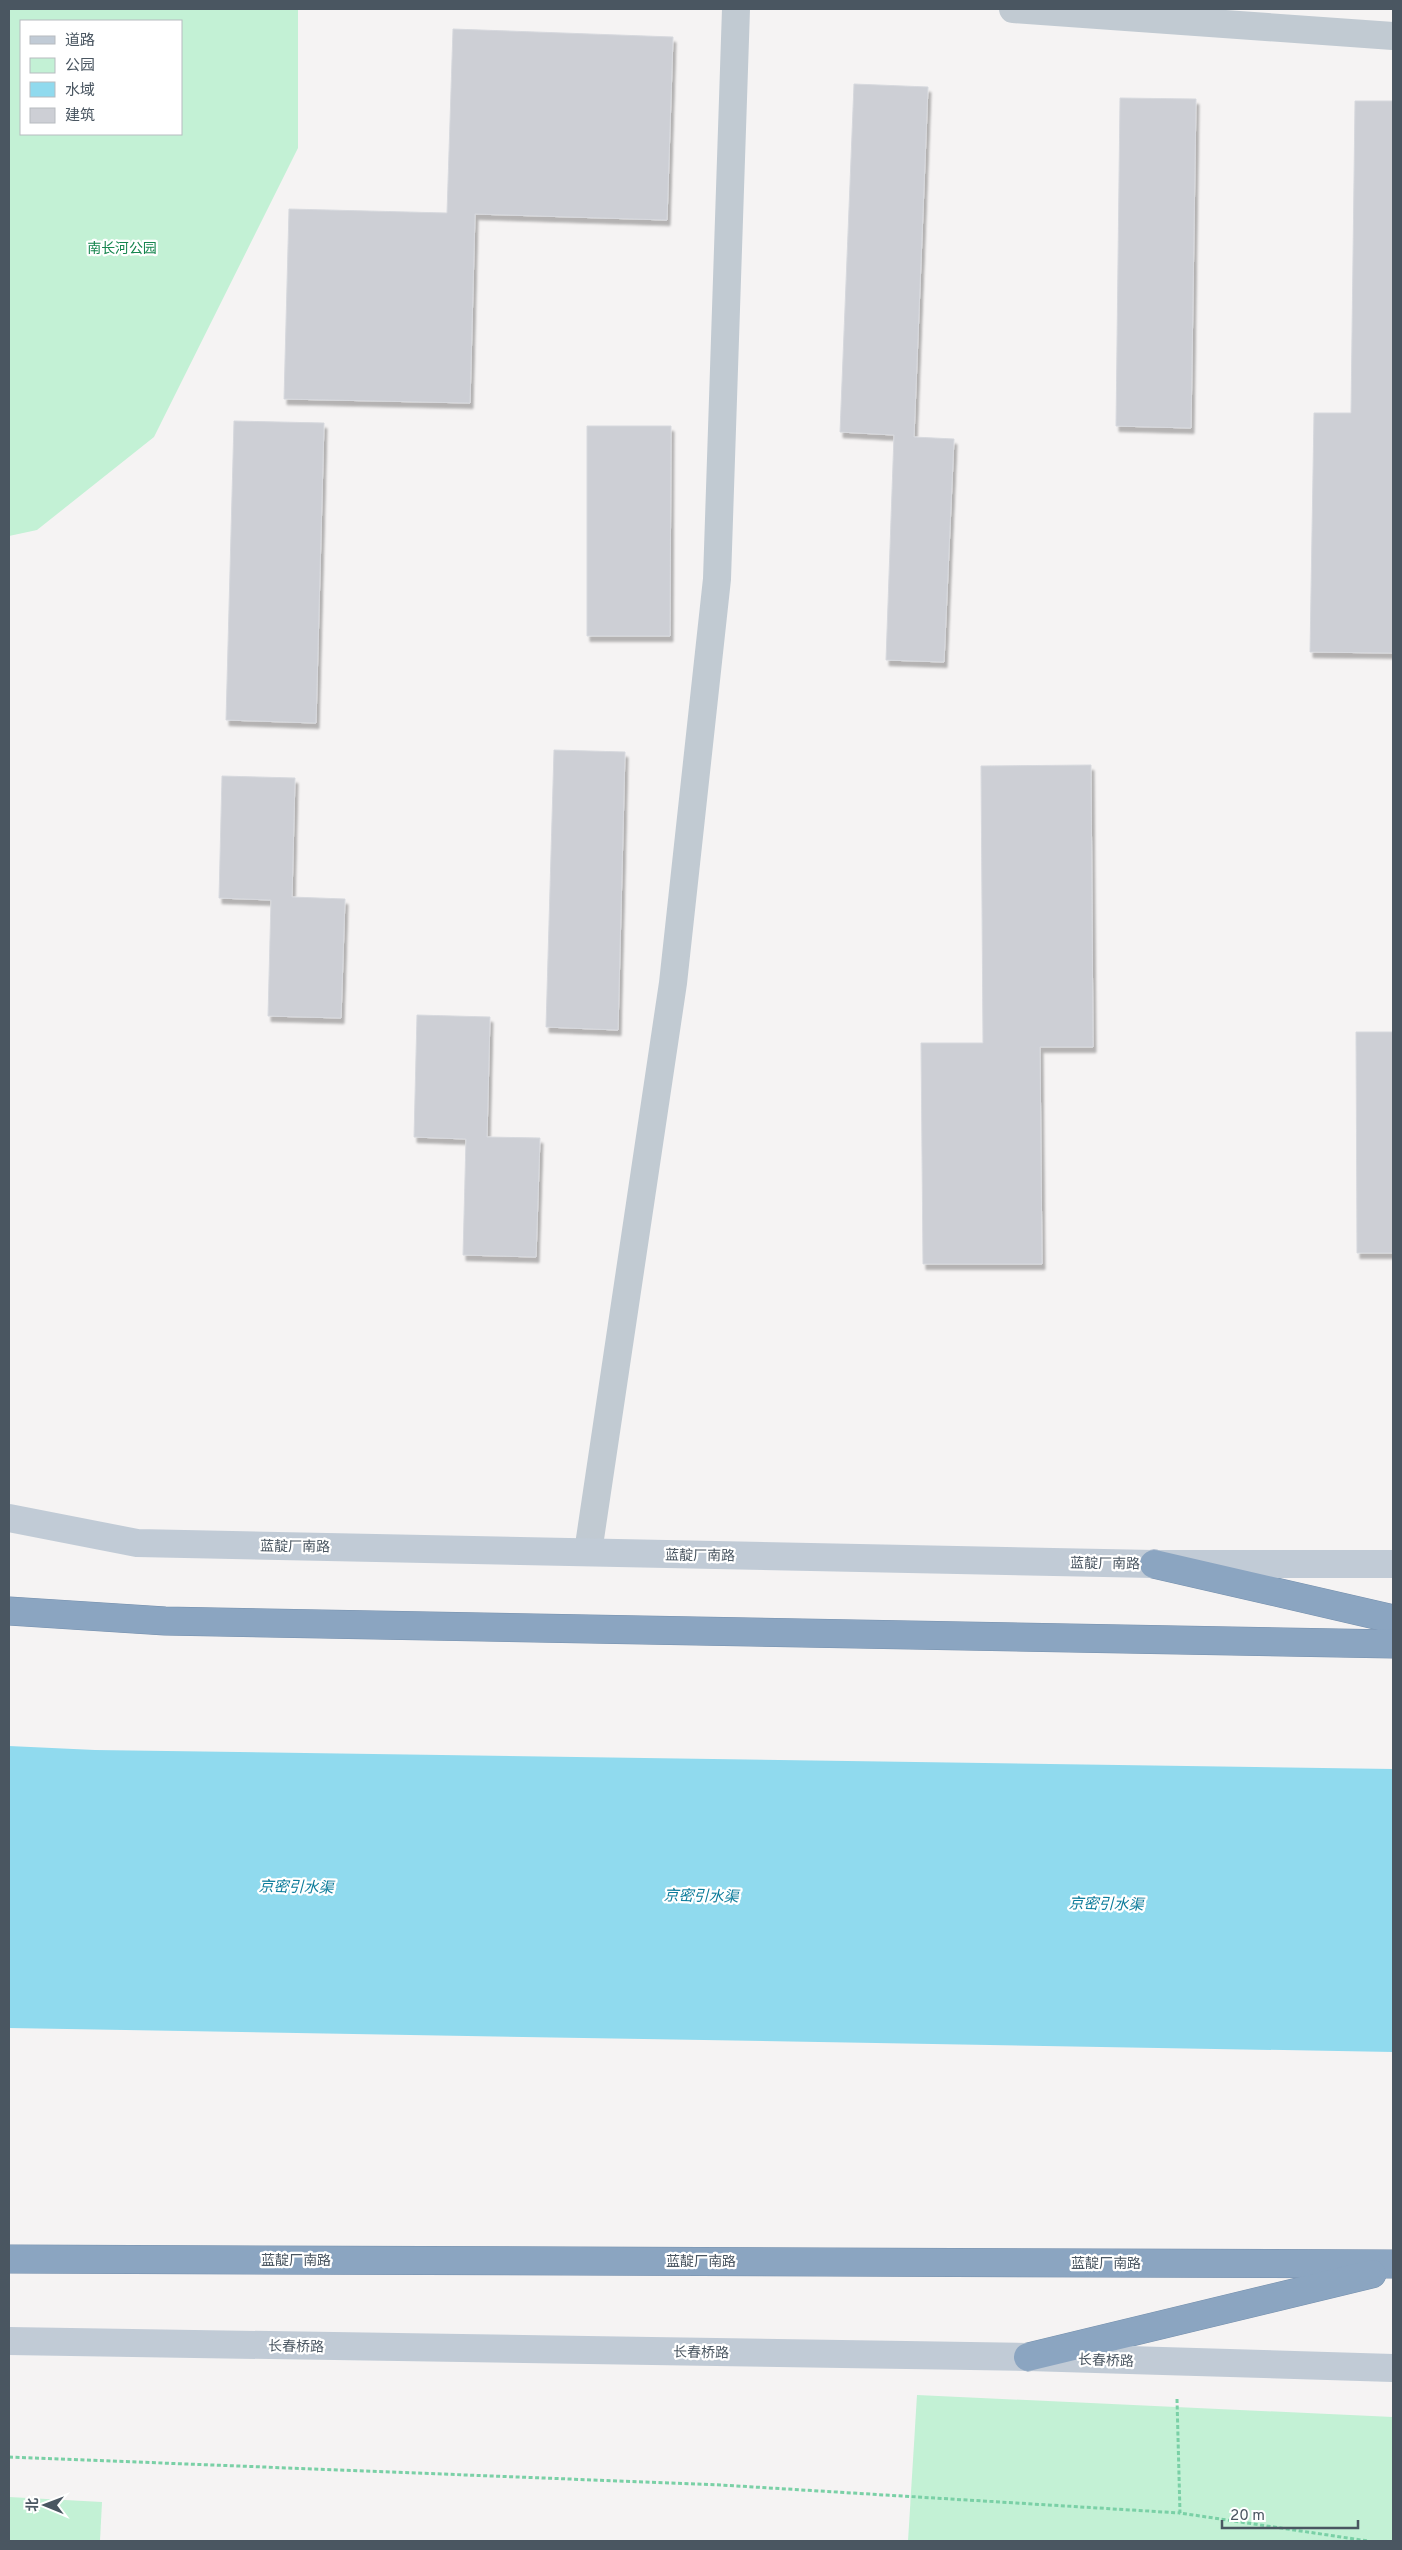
<svg xmlns="http://www.w3.org/2000/svg" width="1402" height="2550" font-family="Overpass,'Noto Sans SC',sans-serif">
	<defs>
		<filter id="shadow"><feDropShadow dx="3" dy="5.5" stdDeviation="1" flood-color="#0004"/></filter>
	</defs>
	<rect width="100%" height="100%" fill="#f5f3f3"/>
	<g fill="#c3f1d5" fill-rule="evenodd">
		<path d="M12,9h286v139l-144,289 -117,93 -28,6v-526zM21,21h160v113h-160z"/>
		<path d="M917,2395l476,22v124h-485z"/>
		<path d="M9,2497l93,5 -2,39h-91z"/>
	</g>
	<path fill="#90daee" d="M9,1746l86,4 1298,19v283l-1384,-24z"/>
	<g fill="#cdcfd5" stroke="#d7d9de" filter="url(#shadow)">
		<path d="M453,29l220,8 -6,183 -192,-6 -5,189 -186,-4 5,-190 158,4z"/>
		<path d="M854,84l74,3 -14,350 40,2 -10,223 -58,-2 8,-225 -54,-3z"/>
		<path d="M1120,98l76,1 -5,329 -75,-2z"/>
		<path d="M1355,101h38v552l-83,-1 4,-239h37z"/>
		<path d="M234,421l90,2 -8,300 -90,-3z"/>
		<path d="M587,426h84l-1,210h-83z"/>
		<path d="M554,750l71,2 -7,278 -72,-3z"/>
		<path d="M1091,765l2,282h-53l2,217h-119l-2,-221h62l-2,-277z"/>
		<path d="M222,776l73,2 -3,119 53,2 -4,119 -73,-2 3,-116 -52,-2z"/>
		<path d="M417,1015l73,2 -3,120 53,1 -4,119 -73,-2 3,-116 -52,-2z"/>
		<path d="M1356,1032h37v221h-36z"/>
	</g>
	<g fill="none" stroke-linecap="round" stroke-linejoin="round">
		<defs>
			<g id="highway">
				<path d="M1154,1564l239,55"/>
				<path d="M9,1611l156,10 1228,23"/>
				<path d="M9,2259l1384,5"/>
				<path d="M1028,2357l344,-83"/>
			</g>
		</defs>
		<use href="#highway" stroke="#7690ad" stroke-width="29"/>
		<g stroke="#7ad0a6" stroke-width="3" stroke-dasharray="4 2.5" stroke-linecap="butt">
			<path d="M1177,2399l3,114 188,28"/>
			<path d="M9,2457l712,28 459,28"/>
		</g>
		<g stroke="#c1cad2" stroke-width="28">
			<path d="M1013,9l380,27"/>
			<path d="M588,1552l85,-569 44,-404 19,-570"/>
		</g>
		<g stroke="#c1cbd6" stroke-width="28">
			<path d="M9,1518l128,25 1017,21h239"/>
			<path d="M9,2341l1019,16 365,11"/>
		</g>
		<use href="#highway" stroke="#8ba5c1" stroke-width="28"/>
	</g>
	<g text-anchor="middle" stroke-width="4.5" stroke-linejoin="round" paint-order="stroke">
		<g font-size="14" fill="#17864f" stroke="#fff">
			<text x="122" y="253">南长河公园</text>
		</g>
		<g font-size="14" fill="#4a5661" stroke="#fff">
			<text transform="translate(295 1546) rotate(1)" y="5">蓝靛厂南路</text>
			<text transform="translate(700 1555) rotate(1)" y="5">蓝靛厂南路</text>
			<text transform="translate(1105 1563) rotate(1)" y="5">蓝靛厂南路</text>
			<text x="296" y="2265">蓝靛厂南路</text>
			<text x="701" y="2266">蓝靛厂南路</text>
			<text x="1106" y="2268">蓝靛厂南路</text>
			<text transform="translate(296 2346) rotate(1)" y="5">长春桥路</text>
			<text transform="translate(701 2352) rotate(1)" y="5">长春桥路</text>
			<text transform="translate(1106 2360) rotate(2)" y="5">长春桥路</text>
		</g>
		<g font-size="15" font-style="italic" fill="#0c7c9b" stroke="#fff">
			<text transform="translate(296 1887) rotate(1)" y="5">京密引水渠</text>
			<text transform="translate(701 1896) rotate(1)" y="5">京密引水渠</text>
			<text transform="translate(1106 1904) rotate(1)" y="5">京密引水渠</text>
		</g>
	</g>
	<rect width="1402" height="2550" fill="none" stroke="#4a5661" stroke-width="20"/>
	<rect x="20" y="20" width="162" height="115" fill="#ffffff" stroke="#b7bbc0"/>
	<rect x="30" y="36" width="25" height="8" fill="#c1cbd6" stroke="#b7bbc0"/>
	<text x="65" y="45" font-size="15" fill="#4a5661">道路</text>
	<rect x="30" y="58" width="25" height="15" fill="#c3f1d5" stroke="#b7bbc0"/>
	<text x="65" y="70" font-size="15" fill="#4a5661">公园</text>
	<rect x="30" y="82" width="25" height="15" fill="#90daee" stroke="#b7bbc0"/>
	<text x="65" y="95" font-size="15" fill="#4a5661">水域</text>
	<rect x="30" y="108" width="25" height="15" fill="#cdcfd5" stroke="#b7bbc0"/>
	<text x="65" y="120" font-size="15" fill="#4a5661">建筑</text>
	<g transform="translate(45 2505) rotate(271)" stroke="#ffffff" stroke-width="4" paint-order="stroke">
	<path d="M0-4L9 19L0 12L-9 19Z" fill="#4a5661"/>
	<text y="-8" font-size="14" font-weight="bold" text-anchor="middle" fill="#4a5661">北</text>
	</g>
	<path d="M1222 2520v8h136v-8" fill="none" stroke="#4a5661" stroke-width="2.5"/>
	<text x="1230" y="2520" font-size="15" fill="#4a5661" stroke="#ffffff" stroke-width="4" paint-order="stroke">20 m</text>
</svg>
